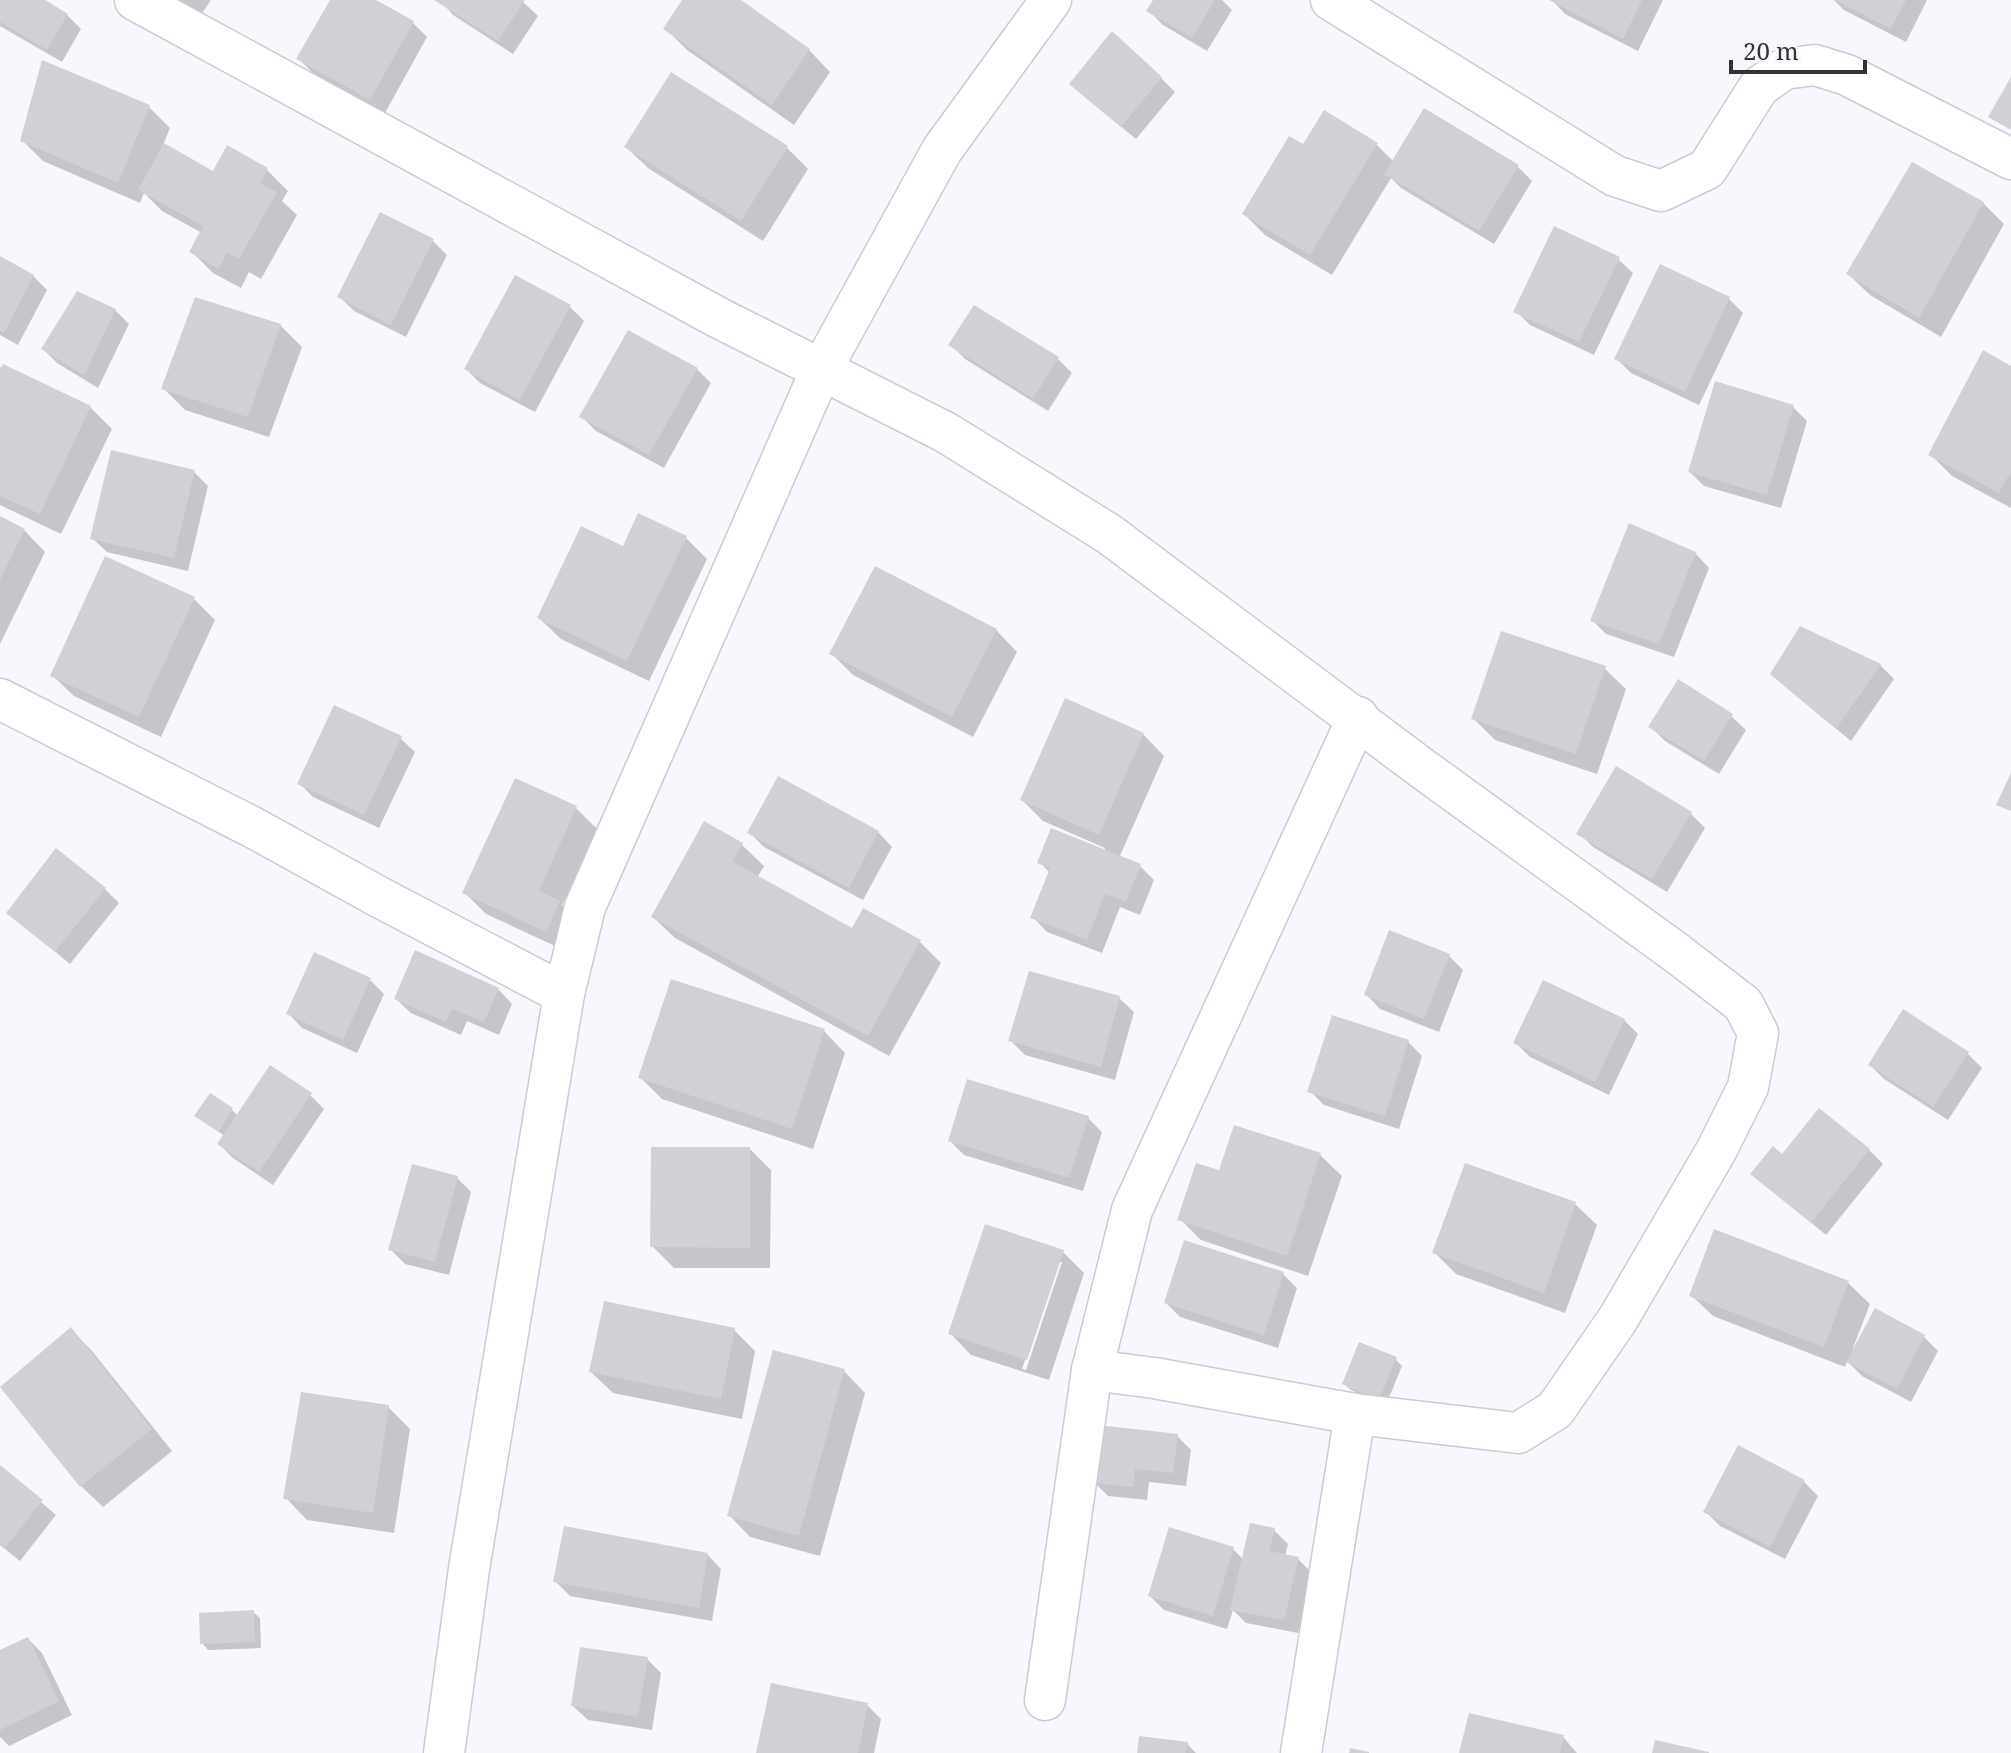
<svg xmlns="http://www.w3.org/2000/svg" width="2011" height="1753" font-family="'Noto Serif',serif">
	<rect width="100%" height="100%" fill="#f7f7fd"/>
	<g fill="#0003" fill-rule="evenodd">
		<path d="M0,0h41l26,15 14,14 -19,33 -62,-36z"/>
		<path d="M151,0h60l-19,28z"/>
		<path d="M332,0h40l41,23 14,14 -42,76 -72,-40 -14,-14z"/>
		<path d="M440,0h81l17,16 -25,38 -60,-39z"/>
		<path d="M685,0h53l71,50 21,22 -36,53 -107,-75 -22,-22z"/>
		<path d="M1155,0h67l10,10 -25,41 -44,-26 -14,-14z"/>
		<path d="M1552,0h111l-25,51 -73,-37z"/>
		<path d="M1834,0h93l-21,42 -62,-32z"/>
		<path d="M672,74l115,74 21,21 -45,72 -115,-73 -22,-21z"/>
		<path d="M1161,78l14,14 -39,47 -50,-41z"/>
		<path d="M149,107l21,21 -7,17 51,28 53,-3 21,21 -6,10 15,14 -36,64 -12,-7 -8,16 -28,-15 -21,-21 10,-19 -40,-22 -18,-18 -4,10 -97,-42 -21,-21z"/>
		<path d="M1377,145l17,17 123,4 15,15 -38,63 -93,-56 -10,-10 -59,97 -67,-40 -21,-21 60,-67z"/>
		<path d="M1983,203l21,21 -63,113 -71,-42 -22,-21z"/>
		<path d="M381,215l52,26 14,14 -41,82 -52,-26 -14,-14z"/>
		<path d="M0,258l33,18 14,14 -29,55 -18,-10z"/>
		<path d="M1618,259l15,14 -39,82 -64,-30 -14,-14z"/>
		<path d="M1729,299l14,14 -44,92 -68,-32 -14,-14z"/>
		<path d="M570,307l14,14 -49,91 -55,-29 -14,-14z"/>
		<path d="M115,310l14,14 -31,64 -41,-25 -14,-14z"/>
		<path d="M280,325l22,22 -33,90 -84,-27 -21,-21z"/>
		<path d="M951,345l107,14 14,14 -24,38 -83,-52z"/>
		<path d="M0,367l90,40 22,22 -51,105 -61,-29z"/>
		<path d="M697,369l14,14 -47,85 -68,-37 -14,-14z"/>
		<path d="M2011,369v139l-59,-32 -22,-22z"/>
		<path d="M1793,407l14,14 -26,87 -77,-22 -14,-14z"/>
		<path d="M194,472l14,14 -20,85 -81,-19 -15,-14z"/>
		<path d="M0,518l24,12 21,22 -45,92z"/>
		<path d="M686,538l21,21 -58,122 -88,-42 -22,-21 85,-70z"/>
		<path d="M1695,553l14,15 -35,89 -68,-23 -14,-14z"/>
		<path d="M194,599l21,21 -54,117 -87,-41 -22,-21z"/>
		<path d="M1801,628l79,37 14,14 -43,62 -64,-53z"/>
		<path d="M996,630l21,22 -44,85 -120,-62 -21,-21z"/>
		<path d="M1604,668l22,21 -29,85 -102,-34 -22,-22z"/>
		<path d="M1731,716l15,14 -27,44 -54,-33 -14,-14z"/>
		<path d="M1143,734l21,22 -45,102 21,8 14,14 -14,35 -20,-8 -18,46 -55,-21 -14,-15 17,-44 -10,-11 64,-11 1,-3 -62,-27 -21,-21z"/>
		<path d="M400,738l15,14 -36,76 -66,-31 -14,-14z"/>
		<path d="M576,808l21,21 -35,77 18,18 -12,28 -82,-38 -21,-21z"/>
		<path d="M1691,814l14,14 -38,64 -74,-45 -14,-14z"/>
		<path d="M705,824l37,21 22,21 -7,12 95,53 68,11 21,21 -52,93 -214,-118 -22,-21z"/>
		<path d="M878,832l14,15 -29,53 -99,-53 -14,-14z"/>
		<path d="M105,889l14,14 -49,61 -62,-52z"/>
		<path d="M1449,956l14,14 -24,62 -59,-23 -14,-15z"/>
		<path d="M370,980l14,14 -27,59 -55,-25 -14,-15z"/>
		<path d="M498,989l14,15 -13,31 -32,-14 -6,14 -50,-22 -15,-14z"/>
		<path d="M1119,998l15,14 -19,68 -90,-25 -14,-14z"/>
		<path d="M1624,1020l14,14 -29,61 -79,-38 -14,-14z"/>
		<path d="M824,1031l21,22 -32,96 -151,-50 -21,-21z"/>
		<path d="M1408,1042l14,14 -23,73 -75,-24 -14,-14z"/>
		<path d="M1967,1053l15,15 -34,52 -64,-41 -14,-14z"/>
		<path d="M310,1095l14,14 -51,76 -40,-27 -14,-14 6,-8 -21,-14 28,-12 6,6z"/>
		<path d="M1088,1118l14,14 -19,59 -119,-36 -14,-14z"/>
		<path d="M750,1149l21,21 -1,98h-96l-22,-22z"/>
		<path d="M1869,1150l14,14 -57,71 -73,-61 29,-17z"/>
		<path d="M1320,1155l22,21 -34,100 -107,-36 -21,-21 40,-46z"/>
		<path d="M457,1178l14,14 -22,83 -44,-11 -14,-14z"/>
		<path d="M1575,1204l22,21 -32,88 -109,-39 -21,-21z"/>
		<path d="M1063,1252l21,21 -35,107 -78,-25 -21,-22zM1058,1262h4l-36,108 -4,-1z"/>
		<path d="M1283,1274l14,14 -19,60 -98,-31 -14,-14z"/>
		<path d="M1848,1283l22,21 -17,44 71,-11 14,14 -27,51 -49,-26 -15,-15 -2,6 -132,-51 -22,-21z"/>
		<path d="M71,1330l21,21 80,100 -69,56 -22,-21z"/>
		<path d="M734,1330l21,21 -13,68 -129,-26 -22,-21z"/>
		<path d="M1395,1359l7,7 -16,39 -35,-15 -7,-6z"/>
		<path d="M844,1371l21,22 -45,163 -70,-19 -21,-22z"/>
		<path d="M388,1407l22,22 -16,104 -87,-13 -21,-22z"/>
		<path d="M1177,1436l14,14 -5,36 -37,-4 -2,18 -39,-4 -14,-14z"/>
		<path d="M0,1467l56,48 -36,46 -20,-16z"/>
		<path d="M1804,1482l14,14 -33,63 -65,-33 -14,-14z"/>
		<path d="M1274,1530l14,14 -3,12 13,3 14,14 -14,60 -52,-10 -13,-13 -6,19 -63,-19 -14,-14 83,-47 10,10z"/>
		<path d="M707,1554l14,15 -9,52 -142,-25 -15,-15z"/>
		<path d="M253,1612l7,6 1,30 -53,2 -6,-7z"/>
		<path d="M28,1639l14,14 30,62 -63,31 -9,-9v-85z"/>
		<path d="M647,1659l14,14 -9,57 -64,-10 -15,-14z"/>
		<path d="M867,1705l14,14 -7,34h-116z"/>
		<path d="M1563,1737l14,16h-115z"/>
		<path d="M1187,1744l9,9h-57z"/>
	</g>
	<g fill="#d1d0d6">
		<path d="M0,0h45l23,14 -21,36 -47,-28z"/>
		<path d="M330,0h46l38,21 -44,79 -74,-41z"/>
		<path d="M434,0h91l-27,41z"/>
		<path d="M682,0h59l69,49 -38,56 -109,-76z"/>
		<path d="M1153,0h62l-23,38 -46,-27z"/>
		<path d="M1549,0h93l-19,39z"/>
		<path d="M1835,0h71l-15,29z"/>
		<path d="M1112,31l50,46 -41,50 -52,-43z"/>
		<path d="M42,60l108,45 -32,78 -98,-42z"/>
		<path d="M671,72l117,74 -47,75 -117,-74z"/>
		<path d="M2011,77v53l-23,-13z"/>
		<path d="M1424,108l95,57 -40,66 -95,-57z"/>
		<path d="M1324,110l54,33 -68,112 -68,-41 47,-78 14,8z"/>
		<path d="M164,143l49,28 14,-26 41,23 -8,15 17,9 -38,67 -12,-7 -8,17 -30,-17 14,-26 -65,-36z"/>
		<path d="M1912,162l72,40 -65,116 -73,-44z"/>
		<path d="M380,212l54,27 -43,86 -54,-28z"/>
		<path d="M1554,226l66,31 -41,85 -66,-30z"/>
		<path d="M0,256l34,19 -30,58 -4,-2z"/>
		<path d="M1660,264l70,33 -45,95 -71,-33z"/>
		<path d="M515,275l56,30 -51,95 -56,-31z"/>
		<path d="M77,291l39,18 -32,66 -43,-26z"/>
		<path d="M195,297l86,27 -33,93 -87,-28z"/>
		<path d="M974,305l85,52 -26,42 -85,-54z"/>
		<path d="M628,330l70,38 -49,87 -70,-38z"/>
		<path d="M1983,350l28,16v105l-12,22 -71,-38z"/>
		<path d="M3,364l88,42 -51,108 -40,-18v-126z"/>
		<path d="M1715,381l79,24 -27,90 -79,-23z"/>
		<path d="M111,450l84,20 -21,88 -84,-19z"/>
		<path d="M638,513l49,23 -60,125 -90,-43 44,-92 42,20z"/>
		<path d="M0,516l25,13 -25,51z"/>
		<path d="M1629,523l67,29 -37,92 -69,-23z"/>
		<path d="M105,556l90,41 -56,120 -89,-41z"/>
		<path d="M875,566l122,63 -45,88 -123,-63z"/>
		<path d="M1800,626l81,38 -45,65 -66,-55z"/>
		<path d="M1501,631l105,35 -30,88 -105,-35z"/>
		<path d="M1678,679l55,35 -29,47 -56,-34z"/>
		<path d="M1065,698l79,35 -45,102 -79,-35z"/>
		<path d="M334,705l68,31 -38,79 -67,-31z"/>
		<path d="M1616,766l76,46 -40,67 -76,-45z"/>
		<path d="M2011,773v38l-15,-6z"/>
		<path d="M778,776l101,55 -30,57 -102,-55z"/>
		<path d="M515,778l62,28 -38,85 21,10 -14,31 -84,-39z"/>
		<path d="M704,821l39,22 -10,19 119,66 11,-20 58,32 -53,96 -217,-119z"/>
		<path d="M1051,828l90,36 -15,38 -21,-8 -18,46 -57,-22 20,-50 -13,-5z"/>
		<path d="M56,848l50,40 -51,64 -49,-39z"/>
		<path d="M1389,930l61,24 -26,65 -60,-24z"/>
		<path d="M415,950l84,38 -15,34 -32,-13 -6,13 -52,-23z"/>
		<path d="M314,952l57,26 -28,62 -57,-26z"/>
		<path d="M1029,971l91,25 -19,71 -93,-26z"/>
		<path d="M671,979l154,50 -33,100 -154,-51z"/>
		<path d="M1543,980l82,39 -30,63 -82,-39z"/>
		<path d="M1903,1009l66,43 -36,55 -65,-42z"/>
		<path d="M1332,1015l77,25 -24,76 -78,-24z"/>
		<path d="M270,1065l42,28 -53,79 -42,-28z"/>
		<path d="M967,1079l122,37 -20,62 -121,-37z"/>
		<path d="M210,1093l23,15 -14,24 -25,-16z"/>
		<path d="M1819,1108l51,41 -59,74 -61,-49 23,-28 9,8z"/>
		<path d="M1234,1125l87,28 -34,103 -110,-36 19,-57 23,7z"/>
		<path d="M651,1147h99v101l-100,-1z"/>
		<path d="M1465,1163l111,39 -32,91 -112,-40z"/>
		<path d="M412,1164l46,12 -23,86 -47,-12z"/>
		<path d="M985,1224l79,26 -37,110 -79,-26z"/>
		<path d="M1714,1229l135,52 -25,66 -135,-51z"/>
		<path d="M1184,1240l100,32 -20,63 -100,-32z"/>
		<path d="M604,1301l131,27 -14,71 -132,-27z"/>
		<path d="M1875,1308l50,27 -28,54 -51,-27z"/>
		<path d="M71,1327l81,102 -72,58 -80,-100z"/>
		<path d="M1359,1342l38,15 -18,43 -37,-16z"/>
		<path d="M773,1350l72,19 -46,167 -72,-20z"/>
		<path d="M301,1392l88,13 -16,108 -90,-14z"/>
		<path d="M1098,1425l80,9 -5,39 -38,-4 -2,18 -41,-4z"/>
		<path d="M1738,1445l67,35 -35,67 -67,-35z"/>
		<path d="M0,1465l43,35 -38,48 -5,-4z"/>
		<path d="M1250,1523l25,5 -6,23 30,6 -15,63 -54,-10z"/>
		<path d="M564,1526l144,27 -9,55 -146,-26z"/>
		<path d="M1169,1527l65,20 -21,69 -65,-20z"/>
		<path d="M254,1610l1,32 -55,2 -1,-31z"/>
		<path d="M28,1637l31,64 -59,29v-80z"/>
		<path d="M580,1647l68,10 -10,60 -67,-11z"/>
		<path d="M771,1683l97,20 -10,50h-102z"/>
		<path d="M1469,1713l95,22 -4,18h-101z"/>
		<path d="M1139,1736l49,6 -2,11h-49z"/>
		<path d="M1655,1740l54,12v1h-57z"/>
		<path d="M1350,1748l19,4v1h-20z"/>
	</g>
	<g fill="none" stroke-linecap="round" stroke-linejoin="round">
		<defs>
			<g id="minor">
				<path d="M135,0l584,318 226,114 164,102 310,232 259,188 65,50 15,29 -10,54 -32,64 -98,168 -63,91 -37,23 -163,-19 -201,-36 -62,-8"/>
				<path d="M1331,0l284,176 46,15 46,-22 52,-82 25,-18 31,-4 32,10 164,84"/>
				<path d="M0,699l254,129 125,69 185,97"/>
				<path d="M1045,1700l47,-330 40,-160 226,-493"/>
				<path d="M444,1753l25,-184 95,-575 21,-87 236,-537 121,-220 109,-150"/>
				<path d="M1301,1753l54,-339"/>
			</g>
		</defs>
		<use href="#minor" stroke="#cbcbd1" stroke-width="43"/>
		<use href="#minor" stroke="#fff" stroke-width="40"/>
	</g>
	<path d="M1731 60v12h134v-12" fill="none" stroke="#323234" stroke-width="4"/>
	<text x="1743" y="60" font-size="24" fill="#323234" stroke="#f7f7fd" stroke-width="6" paint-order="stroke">20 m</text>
</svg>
